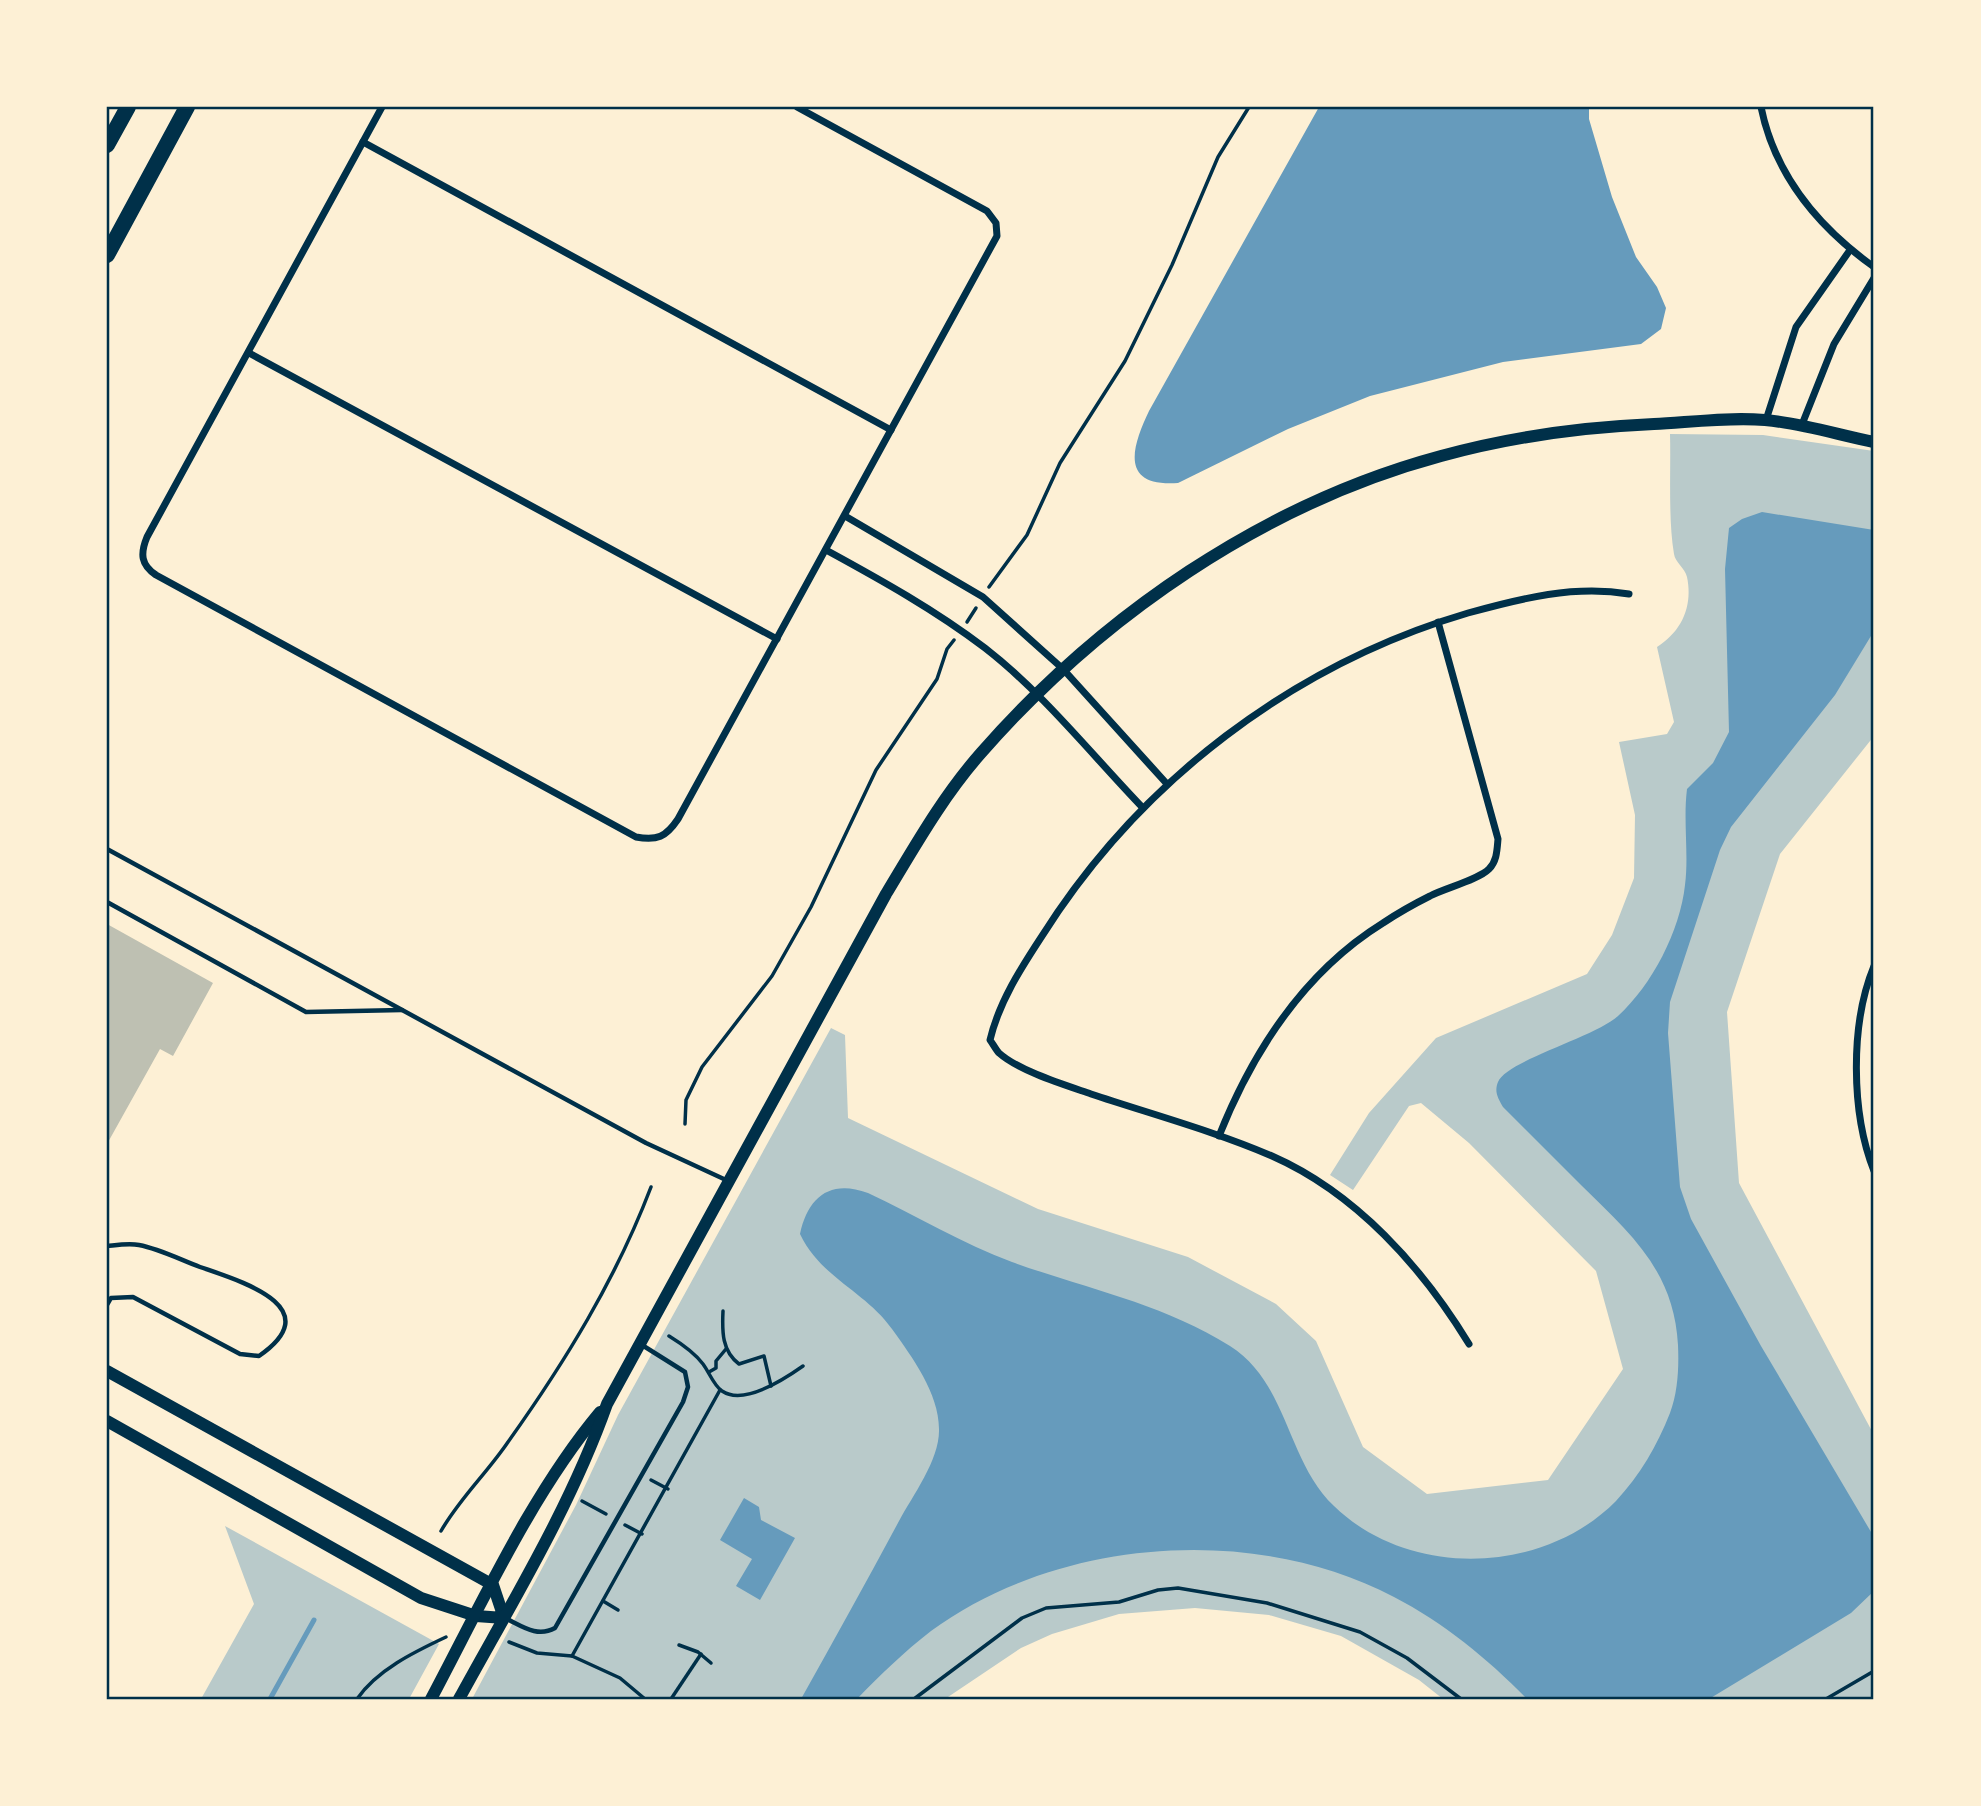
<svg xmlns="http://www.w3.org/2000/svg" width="1981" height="1806" font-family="'DejaVu Sans',sans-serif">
	<rect width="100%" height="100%" fill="#fdf0d5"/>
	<g fill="#b9caca">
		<path d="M1670,434l93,1 111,16v285l-94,118 -53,158 12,171 135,252v264h-431l-24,-19 -78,-44 -72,-21 -74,-7 -76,6 -67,20 -31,14 -76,51h-473l104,-194 42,-90 213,-387 14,7 3,83 190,91 150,48 88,47 40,37 47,106 64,47 121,-14 75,-111 -27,-98 -127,-128 -48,-40 -12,3 -56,84 -23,-15 39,-62 67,-75 151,-64 25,-39 22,-57 1,-63 -16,-73 48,-8 7,-12 -17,-75c25,-16 36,-41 30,-70 -2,-9 -12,-15 -13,-23 -6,-35 -3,-84 -4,-120z"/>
		<path d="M225,1526l214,118 -30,55h-208l53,-95z"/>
	</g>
	<g fill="#669bbc">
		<path d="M1319,107h270v12l23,78 24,60 21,30 9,21 -5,21 -20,15 -138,18 -133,34 -82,33 -110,54c-59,4 -46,-36 -29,-72z"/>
		<path d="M1762,512l112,18v101l-39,64 -104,132 -11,23 -50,152 -2,31 12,154 11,32 70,127 113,191v54l-23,22 -142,86h-182c-39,-40 -83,-76 -133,-102 -140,-74 -336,-59 -463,34 -27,21 -51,44 -74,68h-56c33,-59 66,-118 98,-178 14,-26 41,-62 40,-92 0,-36 -27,-72 -47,-100 -27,-38 -71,-51 -92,-95 8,-37 30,-55 68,-41 47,22 95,51 144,69 75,27 149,41 218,84 59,38 56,114 104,160 75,73 209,69 282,-5 24,-26 41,-55 54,-88 8,-21 9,-46 8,-68 -4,-74 -47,-111 -97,-160 -26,-26 -52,-52 -78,-78 -5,-9 -9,-15 -5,-25 8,-21 97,-45 120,-66 34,-31 62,-85 67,-131 4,-31 -2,-64 2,-96l26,-26 16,-31 -4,-163 4,-41 13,-9z"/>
		<path d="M744,1498l15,9 2,13 34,18 -35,62 -24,-14 16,-27 -32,-19z"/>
	</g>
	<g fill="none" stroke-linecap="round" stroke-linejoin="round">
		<path stroke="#669bbc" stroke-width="5" d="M270,1699l44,-79"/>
	</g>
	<path fill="#bec0b2" d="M107,924l106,59 -40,73 -13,-7 -53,95z"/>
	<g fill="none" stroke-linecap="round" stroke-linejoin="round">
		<g stroke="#003049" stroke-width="3.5">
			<path d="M989,587l38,-52 33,-72 65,-102 47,-96 46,-108 31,-50"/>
			<path d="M967,622l9,-14"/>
			<path d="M685,1124l1,-24 16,-33 70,-91 39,-69 65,-137 61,-91 10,-30 7,-9"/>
			<path d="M723,1311c-1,21 -1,40 16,53l25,-8 7,30"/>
			<path d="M669,1336c13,8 25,16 34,28 6,8 11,22 19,27 22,15 64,-13 81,-25"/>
			<path d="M709,1372l7,-4v-7l10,-12"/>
			<path d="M651,1480l17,9"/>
			<path d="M582,1501l24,13"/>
			<path d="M625,1525l17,9"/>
			<path d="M441,1531c19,-33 46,-58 67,-89 57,-80 108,-163 143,-255"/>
			<path d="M603,1601l15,9"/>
			<path d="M509,1642l28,11 35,3 48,22 25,21"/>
			<path d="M679,1645l19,7 13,11"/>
			<path d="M572,1656l148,-266"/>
			<path d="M357,1699c20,-29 57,-47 89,-62"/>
			<path d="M671,1699l30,-45"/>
			<path d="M914,1699l108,-81 24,-10 73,-6 39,-12 20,-2 89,15 93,29 47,26 54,41"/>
			<path d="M1826,1699l48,-28"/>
		</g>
		<g stroke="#003049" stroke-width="4.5">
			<path d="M107,849l539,294 80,37"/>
			<path d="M107,902l199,110 96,-2"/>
			<path d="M107,1246c10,-1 22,-3 32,-1 21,4 42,15 61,22 40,14 130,40 59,89l-19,-2 -107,-57 -22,1 -4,7"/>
			<path d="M505,1618c17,8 32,20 50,10l128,-226 5,-15 -3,-15 -43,-27"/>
		</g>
		<g stroke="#003049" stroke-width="7">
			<path d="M382,107l-235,430c-7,17 -6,28 9,38l480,262c21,4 30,0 42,-18l319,-583 -1,-13 -9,-12 -190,-104"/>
			<path d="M1761,107c14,69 57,120 113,160"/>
			<path d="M363,142l528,288"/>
			<path d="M249,353l528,286"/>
			<path d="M1766,420l30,-93 54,-77"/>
			<path d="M1801,427l33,-83 40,-66"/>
			<path d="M845,516l138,81 80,72 104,115"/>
			<path d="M826,550c55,30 109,60 159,98 58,45 107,107 158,160"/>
			<path d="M1874,966c-24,58 -23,147 0,205"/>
			<path d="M1219,1136c34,-85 85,-164 164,-213 15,-10 31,-19 47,-27 15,-8 48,-16 59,-27 8,-8 8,-19 9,-30l-60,-217"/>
			<path d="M1469,1344c-47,-77 -113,-151 -197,-188 -58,-25 -121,-42 -181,-62 -26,-9 -72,-23 -92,-41 -3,-3 -6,-9 -9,-13 9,-38 31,-72 52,-104 98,-155 250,-271 426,-323 54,-15 106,-28 161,-19"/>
		</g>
		<g stroke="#003049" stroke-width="12">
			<path d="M107,1371l386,214 11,33 -28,-2 -55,-18 -314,-177"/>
			<path d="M431,1699c50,-94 101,-206 169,-287"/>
			<path d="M459,1699c53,-97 111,-191 148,-295l279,-510c29,-48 57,-98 95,-141 120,-137 282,-249 460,-297 69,-19 142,-29 213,-32 37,-2 75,-7 111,-4 36,3 74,15 109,22"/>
		</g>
		<g stroke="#003049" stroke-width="16">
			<path d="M107,145l21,-38"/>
			<path d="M107,255l80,-148"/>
		</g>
	</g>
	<rect width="1981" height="1806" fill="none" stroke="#fdf0d5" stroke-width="217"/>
	<rect x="108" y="108" width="1764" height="1590" fill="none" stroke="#003049" stroke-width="2.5"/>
</svg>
